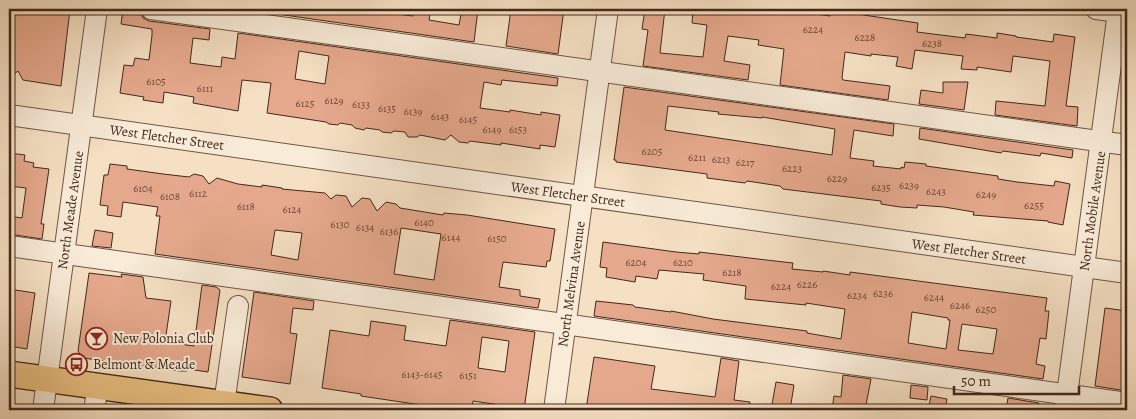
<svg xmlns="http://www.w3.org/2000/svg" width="1136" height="419" font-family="Alegreya,serif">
	<rect width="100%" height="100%" fill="#f5e0c3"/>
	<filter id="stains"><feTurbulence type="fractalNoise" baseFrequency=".004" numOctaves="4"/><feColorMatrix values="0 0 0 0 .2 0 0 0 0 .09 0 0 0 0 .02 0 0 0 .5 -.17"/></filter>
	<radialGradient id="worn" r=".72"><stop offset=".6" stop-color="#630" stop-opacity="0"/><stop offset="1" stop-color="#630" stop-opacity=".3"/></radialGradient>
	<g fill="#e5a88c" stroke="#43281b" fill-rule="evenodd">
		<path d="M9,9h61l-9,77 -38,-6 -5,-9 -9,7z"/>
		<path d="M123,9l17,2 3,7 6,3 61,8 -1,11 -16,-2 -3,25 31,4 1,-10 13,2 3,-26 320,45 -1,8 -55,-6 -1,5 -17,-3 -4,26 30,4v-2l31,5v-3l19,3 -5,32 -15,-2v4l-39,-6v2l-31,-4 -2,2 -9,-1 -8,-7 -6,5 -25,-5 -3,2h-9l-3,-5 -11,-1 -3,2 -9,-1 -2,-2 -14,-2 -2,2 -9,-2 -3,-3 -12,-2 -2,2 -9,-1 -3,-2 -59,-9 4,-30 -29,-3 -4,31 -45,-8 1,-6 -30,-5 -1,11 -20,-3 1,-3 -24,-4 4,-28 9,1 2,-8 14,2 3,-25v-6l-31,-5zM299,51l30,5 -4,28 -30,-5z"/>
		<path d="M242,9h115l56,7 1,-4 16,2 -1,6 30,5 3,-16h16l-4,33z"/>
		<path d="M511,9h53l-6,45 -52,-8z"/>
		<path d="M645,9h20l-5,44 43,4 4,-32 -15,-2 1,-14h89l48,7 1,-7h19v4l68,10 -1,9 48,6 1,-4 31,4v-5l19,3v1l37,5 1,-8 21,3 -9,69 12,1 -1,19 -82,-11 1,-14 49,5 5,-45 -37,-5 -2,16 -34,-5v3l-16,-1 2,-13 -48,-6 -3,19 -16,-3 2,-9 -27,-3v2l-26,-4 -3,26 1,2 47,6 -2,14 -108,-15 4,-36 -26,-4 1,-5 -31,-4 -4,25 26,4 -2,15 -105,-14 5,-36 -6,-1z"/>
		<path d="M943,82h25l-4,28 -45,-6 2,-14 22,3z"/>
		<path d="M624,87l270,37 -1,12 -39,-6 -4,28 24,3 -1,5 28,3v-2l3,1 1,-6 21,2v2l72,10v3l19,3 37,4 1,-5 15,3 -7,41 -15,-3v-1l-75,-6 1,-3 -30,-5 -27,-2v3l-17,-1 -19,-3v-3l-90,-11 -8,-1 -3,-3 -33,-5 -2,2 -38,-5v-4l-91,-12v-2h-2zM668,106l51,6 -1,2 44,4v-1l73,12 -3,26 -167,-25z"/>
		<path d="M920,128l153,22 -1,8 -31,-5 -1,3 -37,-5 -2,2 -82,-14z"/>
		<path d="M9,153l16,2 -1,6 10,2 -1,4 16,2 -8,55h3l-2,15 -33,-5v-18l13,2 4,-30 -17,-2z"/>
		<path d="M110,164l17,2v3l36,5 26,3 5,-3 9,2 6,8 8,-6 21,6 24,3v-2l20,3v1l43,4 6,6 5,-4 10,1 6,11 10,-9 8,1 7,12 9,-9 10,2 4,4 43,7 1,-2 23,2 88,14 -5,32h-3l-1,6 -43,-5 -4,25 21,3v6l20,3 -2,9 -383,-54 5,-38h-4l2,-9 -35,-5 -2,15 -14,-2 1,-9 -8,-1 4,-30h4zM401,228l40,6 -7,46 -40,-6zM275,230l27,3 -4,27 -27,-5z"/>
		<path d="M95,230l18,3 -2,15 -19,-2z"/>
		<path d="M603,242l73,10 23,2v-2l76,9 18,2 -1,6 31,3v-1l27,4v-3l197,26 -2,13h4l-3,28 -6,-1 -4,26 9,2 -2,13 -449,-63 2,-15 37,4 2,2 36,5v-1l42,8 94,12v2l34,6 4,-30 -39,-6v2l-61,-6 1,-13 -43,-6 1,-6 -45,-4 -2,9 -21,-3 -1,6 -29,-5 1,-9 -7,-1zM912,312l36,6v2h2l-4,29 -38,-6zM962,324l35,5 -4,25 -35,-4z"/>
		<path d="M89,273l33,4 -1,-3 22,3 3,21 25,3 -6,41 29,4 8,-61 14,2 4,3 -12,82 -21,-3v2h-7l-97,-13 -5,-7z"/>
		<path d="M9,289l26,4 -8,56 -18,-3z"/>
		<path d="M254,292l60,9 -1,9 -20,-2 -3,25 7,1 -7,50 -48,-7z"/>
		<path d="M1105,308l22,3v80l-32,-5z"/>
		<path d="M450,320l85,12 -11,78h-20l1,-2h-5v-3l-27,-4 -1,9h-17l-94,-14v-2l-39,-6 8,-58 39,6 2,-15 35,5 -2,14 42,6zM482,337l27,4 -4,31 -27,-4z"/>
		<path d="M594,357l61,9 -4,23 64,8 6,-39 18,3 -5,39 16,2 -1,8h-163z"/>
		<path d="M843,375l28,4 -6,31h-33l2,-14 7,1z"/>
		<path d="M776,382l18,3 -4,25h-19z"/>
		<path d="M911,385l17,2 -1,13 -17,-2z"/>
		<path d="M931,396l16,3 -2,11h-17z"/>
		<path d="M1008,398l31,5 -1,7h-32z"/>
	</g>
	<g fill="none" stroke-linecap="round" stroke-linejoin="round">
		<defs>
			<g id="minor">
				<path d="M151,9l976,136"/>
				<path d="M1096,9l31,4"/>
				<path d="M9,115l1118,158"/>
				<path d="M9,246l1118,157"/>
				<path d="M224,404l14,-98"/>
				<path d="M43,410l54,-401"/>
				<path d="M94,410l4,-24"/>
				<path d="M554,410l54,-401"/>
				<path d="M1065,410l53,-398"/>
			</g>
			<path id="major" d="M9,374l261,36"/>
		</defs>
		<use href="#minor" stroke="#705645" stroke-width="22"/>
		<use href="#major" stroke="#43281b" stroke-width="28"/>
		<use href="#minor" stroke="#f8ebd8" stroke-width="20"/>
		<use href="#major" stroke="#eac082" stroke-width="25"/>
	</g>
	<defs>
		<symbol id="bar-ring" viewBox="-11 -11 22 22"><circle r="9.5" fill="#f8ebd8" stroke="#8f2418" stroke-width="1.5"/><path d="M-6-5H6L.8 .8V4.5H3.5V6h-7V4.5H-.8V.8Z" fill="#8f2418"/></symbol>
		<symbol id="bus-ring" viewBox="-11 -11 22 22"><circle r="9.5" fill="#f8ebd8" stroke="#8f2418" stroke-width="1.5"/><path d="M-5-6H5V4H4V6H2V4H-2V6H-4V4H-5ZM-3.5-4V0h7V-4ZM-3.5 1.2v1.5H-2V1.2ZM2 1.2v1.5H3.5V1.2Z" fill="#8f2418"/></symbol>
	</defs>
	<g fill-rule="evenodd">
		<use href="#bar-ring" x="84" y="326" width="25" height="25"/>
		<use href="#bus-ring" x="64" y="352" width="25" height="25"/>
	</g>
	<g text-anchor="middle" stroke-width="4" stroke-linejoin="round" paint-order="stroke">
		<g font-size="11" fill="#6c4837">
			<text x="813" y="33">6224</text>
			<text x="865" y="41">6228</text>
			<text x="932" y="47">6238</text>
			<text x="156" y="85">6105</text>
			<text x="205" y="92">6111</text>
			<text x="334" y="104">6129</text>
			<text x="305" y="107">6125</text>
			<text x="361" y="108">6133</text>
			<text x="387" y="112">6135</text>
			<text x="413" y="115">6139</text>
			<text x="440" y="120">6143</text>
			<text x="468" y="123">6145</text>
			<text x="492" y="133">6149</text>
			<text x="518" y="133">6153</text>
			<text x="652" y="155">6205</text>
			<text x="697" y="161">6211</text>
			<text x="721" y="163">6213</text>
			<text x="745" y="166">6217</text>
			<text x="792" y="172">6223</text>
			<text x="837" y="182">6229</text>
			<text x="909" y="189">6239</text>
			<text x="881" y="191">6235</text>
			<text x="143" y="192">6104</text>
			<text x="936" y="195">6243</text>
			<text x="198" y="197">6112</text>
			<text x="986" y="198">6249</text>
			<text x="170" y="200">6108</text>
			<text x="1034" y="209">6255</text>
			<text x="246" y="210">6118</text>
			<text x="292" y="213">6124</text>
			<text x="424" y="226">6140</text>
			<text x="340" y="228">6130</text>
			<text x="365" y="231">6134</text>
			<text x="389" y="235">6136</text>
			<text x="451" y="241">6144</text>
			<text x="497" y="242">6150</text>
			<text x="636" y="266">6204</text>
			<text x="683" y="266">6210</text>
			<text x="732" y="276">6218</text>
			<text x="807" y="288">6226</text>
			<text x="781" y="290">6224</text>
			<text x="883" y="297">6236</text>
			<text x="857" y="299">6234</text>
			<text x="934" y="301">6244</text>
			<text x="960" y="309">6246</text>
			<text x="986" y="313">6250</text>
			<text x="422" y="378">6143-6145</text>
			<text x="468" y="379">6151</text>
		</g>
		<g font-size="14" fill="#43281b" stroke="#f8ebd8">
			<text transform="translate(167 137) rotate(8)" y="5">West Fletcher Street</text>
			<text transform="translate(568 194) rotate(8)" y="5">West Fletcher Street</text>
			<text transform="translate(70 210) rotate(-82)" y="5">North Meade Avenue</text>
			<text transform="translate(1092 211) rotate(-82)" y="5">North Mobile Avenue</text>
			<text transform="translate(969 251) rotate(8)" y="5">West Fletcher Street</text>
			<text transform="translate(571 284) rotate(-82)" y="5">North Melvina Avenue</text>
		</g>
		<g font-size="14" fill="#43281b" stroke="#f8ebd8" text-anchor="start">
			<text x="113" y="343">New Polonia Club</text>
			<text x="93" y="369">Belmont &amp; Meade</text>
		</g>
	</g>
	<rect width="1136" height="419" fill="none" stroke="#f5e0c3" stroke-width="30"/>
	<rect x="10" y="10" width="1116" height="399" fill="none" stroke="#43281b" stroke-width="2.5"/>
	<rect x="15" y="15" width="1106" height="389" fill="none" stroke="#43281b"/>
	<path d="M954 386v8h125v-8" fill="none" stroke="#43281b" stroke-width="2.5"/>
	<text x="961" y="386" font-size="15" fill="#43281b" stroke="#f8ebd8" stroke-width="4" paint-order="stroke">50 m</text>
	<rect width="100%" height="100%" filter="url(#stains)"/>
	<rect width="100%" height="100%" fill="url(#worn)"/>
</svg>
